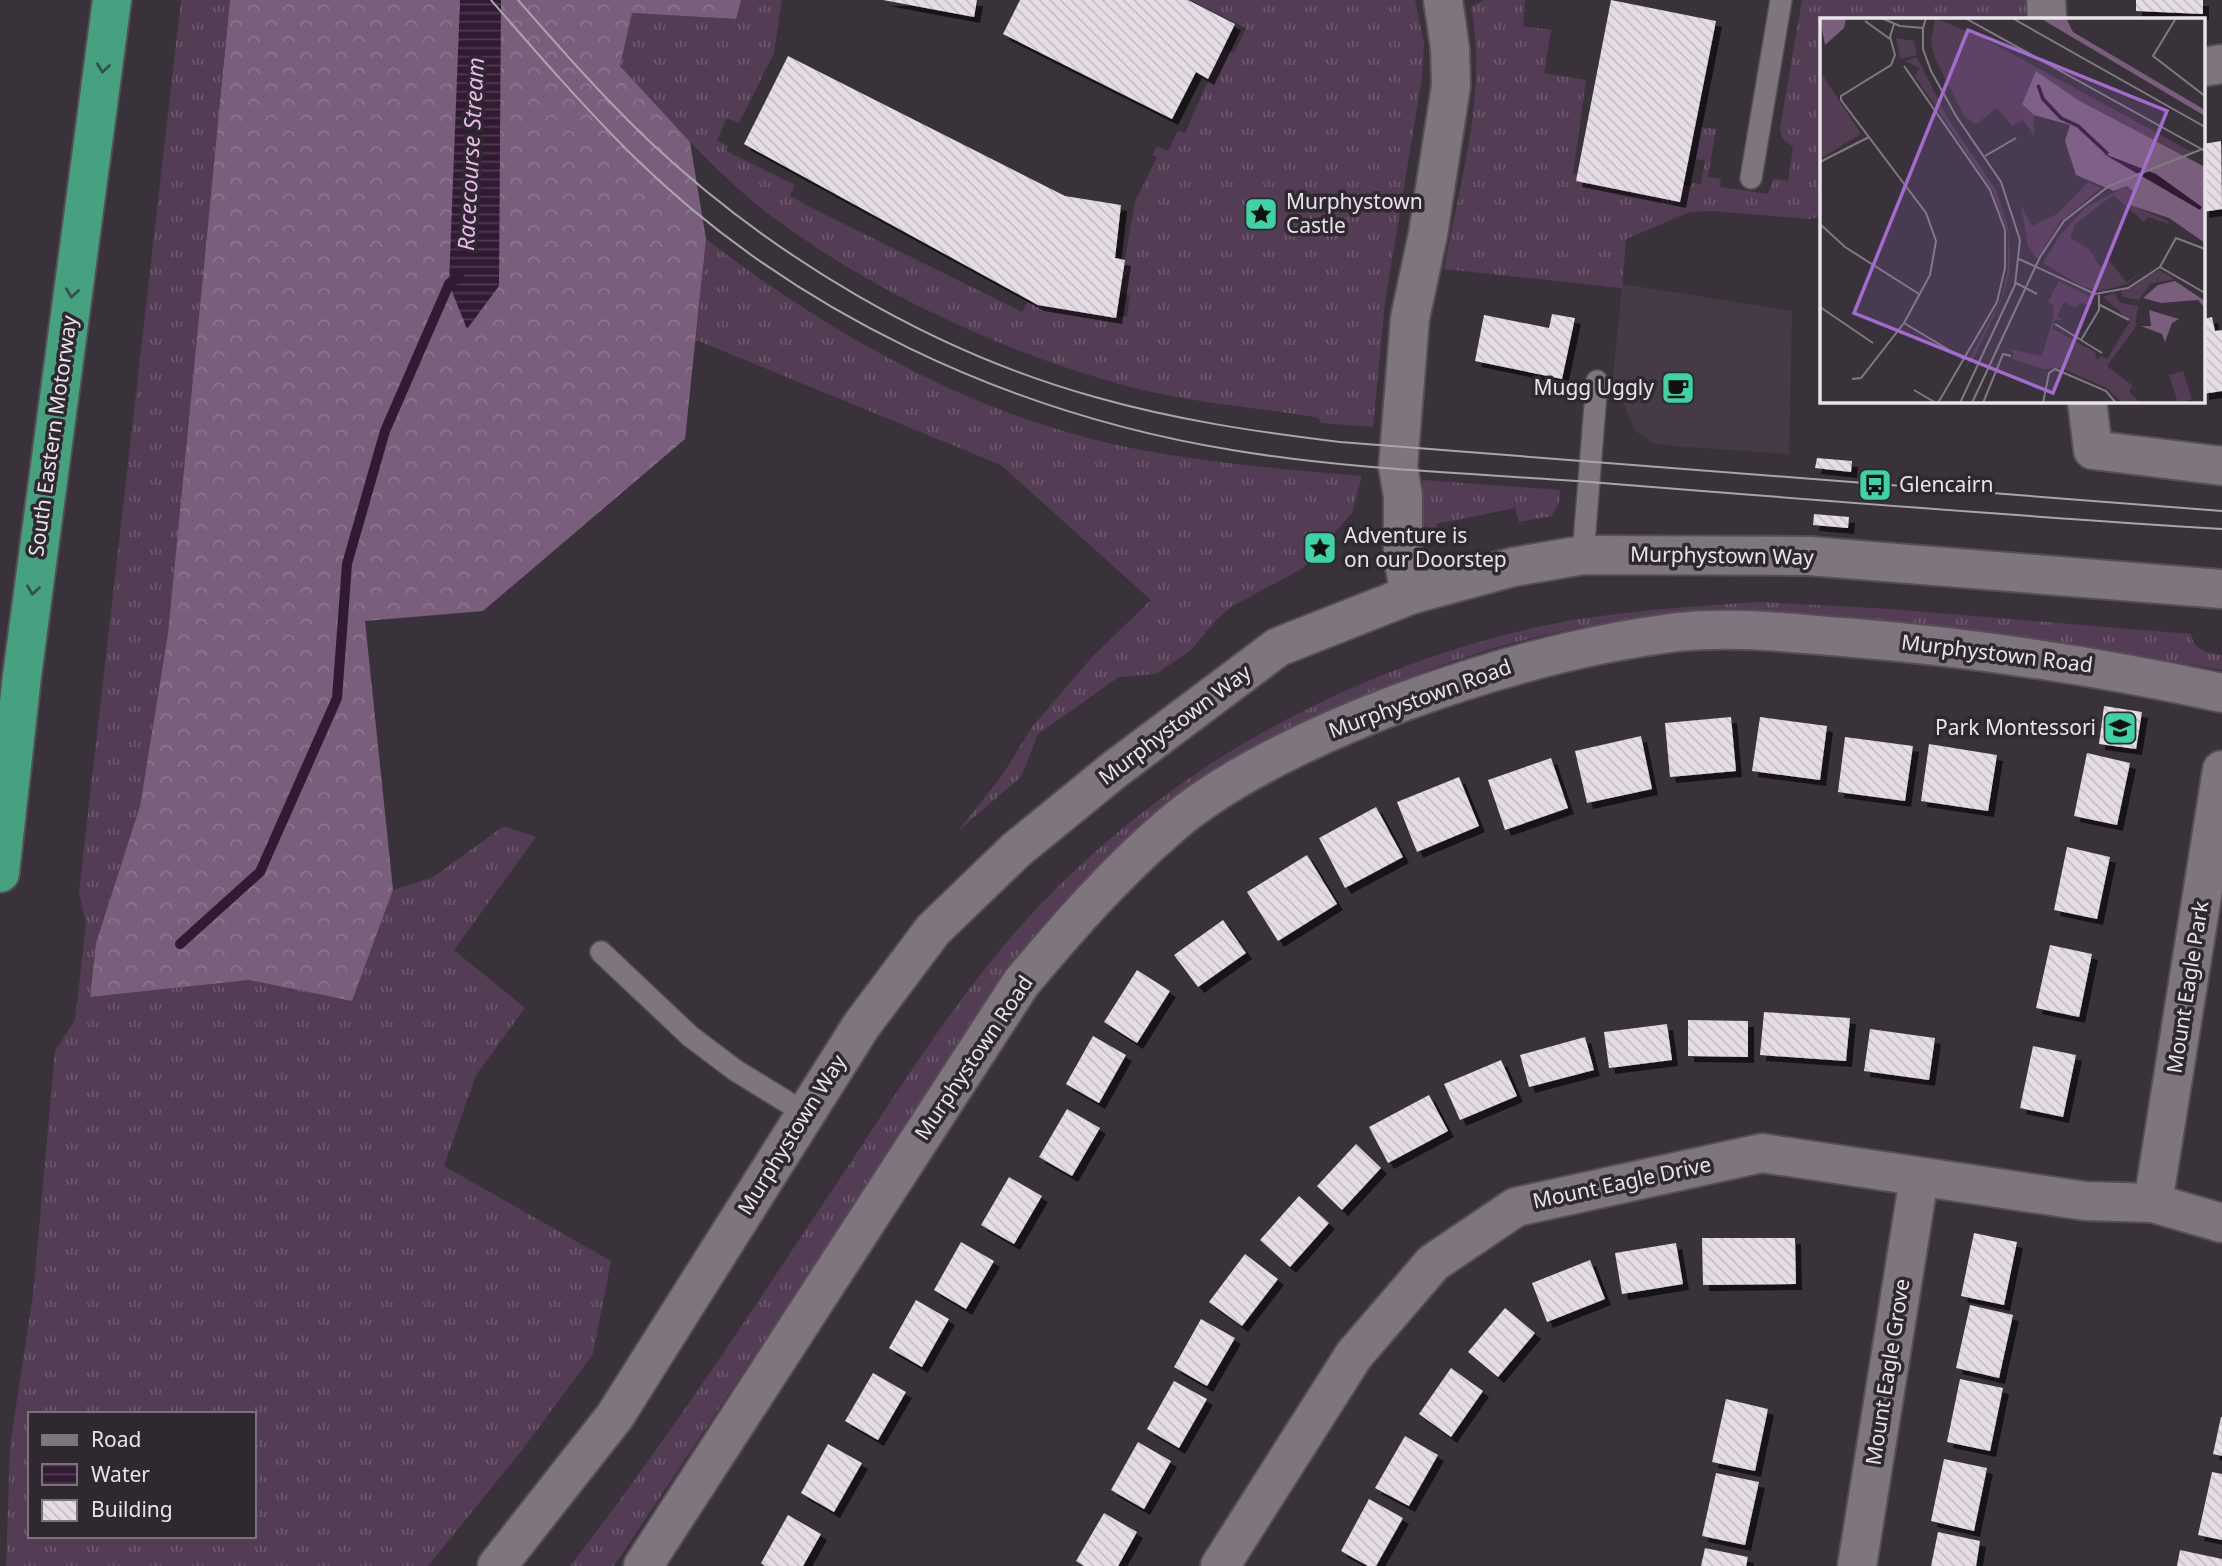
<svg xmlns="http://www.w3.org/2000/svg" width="2222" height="1566" font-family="'Noto Sans',sans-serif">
	<defs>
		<pattern id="grass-tufts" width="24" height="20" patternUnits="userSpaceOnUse" patternTransform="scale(1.75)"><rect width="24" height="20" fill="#533d54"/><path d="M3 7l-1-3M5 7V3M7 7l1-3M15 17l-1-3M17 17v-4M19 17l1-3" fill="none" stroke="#6c596d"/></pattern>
		<pattern id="forest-crowns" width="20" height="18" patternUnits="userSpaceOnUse" patternTransform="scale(1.75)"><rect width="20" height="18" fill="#795f7b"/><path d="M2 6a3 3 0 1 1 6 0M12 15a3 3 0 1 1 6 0" fill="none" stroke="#8c768e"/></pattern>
		<pattern id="water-rules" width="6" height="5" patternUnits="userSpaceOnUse" patternTransform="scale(1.75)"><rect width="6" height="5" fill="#311b33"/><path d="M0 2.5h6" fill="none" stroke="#4f3c51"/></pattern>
		<pattern id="building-back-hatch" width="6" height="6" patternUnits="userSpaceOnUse" patternTransform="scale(1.75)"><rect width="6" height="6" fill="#e5dce6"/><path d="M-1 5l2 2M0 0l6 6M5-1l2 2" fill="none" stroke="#c5bec6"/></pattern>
		<filter id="shadow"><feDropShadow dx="6" dy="6" stdDeviation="0" flood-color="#0009"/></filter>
	</defs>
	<rect width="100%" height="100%" fill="#39323a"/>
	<path fill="#463a46" d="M1622,284l170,27 -3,143 -116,-8 -19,-3 -19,-12 -12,-29 -11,-16z"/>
	<g fill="url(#grass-tufts)" fill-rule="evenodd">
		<path d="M181,0h49l-62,633 -28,173 -44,137 -6,54 159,-17 103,21 41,-111 40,-13 71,-51 32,11 -82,113 71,58 -49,67 -32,91 167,95 -18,93 -67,91 -98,121h-422l4,-120 23,-151 22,-244 20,-31 11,-96 -7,-32zM30,1414h224v122h-224z"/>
		<path d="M741,0h41l-8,53 -35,70 -12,-5 -10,22 11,6 -2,5 69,34 -5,11 20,11 212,105 6,-10 85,16 1,-3 13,2 3,-22 -11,-2 16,-91 22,-45 -5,-2 5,-9 11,5 10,-20 7,2 38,-85 11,5 12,-25 -56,-28h225l9,43 -2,35 -37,224 -12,125 -52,-4 -3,-5 -9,-2c-59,-9 -121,-14 -178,-29 -122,-32 -261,-96 -361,-172 -56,-43 -103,-98 -150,-149l12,-53 103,6z"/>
		<path d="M1484,0h41l-2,26 28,4 -7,43 42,7 -13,94 71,11 1,-5 46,7 2,-4 8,1 4,-23 -9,-2 5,-32 15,2 -8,48 13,2 -1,8 48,7 6,-15 14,2 5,-34 -11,-9 -2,-10 22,-128h226v19h-207v197l-11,3 -99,-8 -21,1 -64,27 -4,49 -178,-19c15,-84 44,-177 27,-262z"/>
		<path d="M706,239c126,97 273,180 430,210 75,14 150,21 226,27l-10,37 -49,55 -72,39 -14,12 -27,32 -34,23 -37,3 -81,57 -17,43 -63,54 45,-57 29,-47 60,-70 59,-57 -150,-135 -305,-125z"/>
		<path d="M1423,480l137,10 -1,13 -7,13 -33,6 -4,-14 -79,16 2,11 -8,-1 -10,-15z"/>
		<path d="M1759,602l132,7 300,25c3,17 16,19 31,21v15c-89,-16 -177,-29 -267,-40 -64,-8 -130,-16 -195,-19 -61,-2 -154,10 -215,24 -99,22 -195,65 -285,110l-314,323 -332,498h-44c98,-126 184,-259 273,-392 58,-88 114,-178 185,-256 136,-148 318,-249 514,-292 71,-15 145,-19 217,-24z"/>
	</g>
	<path fill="url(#forest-crowns)" d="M230,0h511l-5,19 -104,-6 -12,53 70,76 16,97 -21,200 -202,172 -118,10 28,269 -41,111 -103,-21 -159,17 6,-54 44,-137 28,-173z"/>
	<path fill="url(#water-rules)" d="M460,0h41l-2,286 -32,43 -18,-45z"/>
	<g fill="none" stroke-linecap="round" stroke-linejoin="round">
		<path stroke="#311b33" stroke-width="10" d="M180,944l80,-72 77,-174 10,-134 38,-133 64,-147 10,-8"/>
	</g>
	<g fill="url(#building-back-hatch)" filter="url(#shadow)">
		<path d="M883,0h94l-3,17z"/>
		<path d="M1020,0h168l47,24 -27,55 -12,-7 -24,47 -169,-85z"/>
		<path d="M1611,0l105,21 -36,181 -104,-21z"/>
		<path d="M2136,0h67v14l-67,-3z"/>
		<path d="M788,56l277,140 56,9 -6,53 10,2 -9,58 -78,-13 -294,-161z"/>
		<path d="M2221,141l1,68 -19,3v-68z"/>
		<path d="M1552,314l23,4 -13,61 -87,-18 9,-46 65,13z"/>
		<path d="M2212,317l3,14 7,-1v61l-19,3v-75z"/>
		<path d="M1817,458l35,3 -1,11 -36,-4z"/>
		<path d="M1814,514l35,3 -1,11 -35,-3z"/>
		<path d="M2104,706l38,6 -6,37 -37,-5z"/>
		<path d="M1731,717l5,54 -66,6 -5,-54z"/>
		<path d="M1760,717l67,9 -7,54 -68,-9z"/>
		<path d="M1641,736l11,53 -65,14 -12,-52z"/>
		<path d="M1845,737l68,9 -8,55 -67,-9z"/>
		<path d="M1929,744l68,11 -9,56 -67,-10z"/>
		<path d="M2087,753l43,10 -13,62 -43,-9z"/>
		<path d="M1551,758l17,50 -63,22 -17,-50z"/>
		<path d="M1459,777l20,49 -62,26 -20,-50z"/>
		<path d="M1376,807l27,50 -58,31 -26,-50z"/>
		<path d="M2067,847l43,10 -13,62 -43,-9z"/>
		<path d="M1307,855l30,49 -59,37 -31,-49z"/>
		<path d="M1223,920l23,33 -48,34 -24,-32z"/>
		<path d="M2050,945l42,9 -13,63 -43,-9z"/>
		<path d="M1137,970l33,21 -33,52 -33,-21z"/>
		<path d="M1764,1012l86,6 -4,43 -86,-6z"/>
		<path d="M1688,1020l60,1v36l-60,-1z"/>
		<path d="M1667,1024l5,36 -63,8 -5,-36z"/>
		<path d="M1870,1029l65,9 -6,42 -65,-9z"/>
		<path d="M1093,1036l33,19 -27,48 -33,-19z"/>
		<path d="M1585,1037l9,33 -65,17 -9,-32z"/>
		<path d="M2033,1046l43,9 -13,62 -43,-9z"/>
		<path d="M1501,1060l16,36 -57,24 -16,-36z"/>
		<path d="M1429,1095l19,36 -60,32 -19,-36z"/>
		<path d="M1067,1109l33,19 -28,48 -33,-19z"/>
		<path d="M1356,1144l25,24 -39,42 -25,-24z"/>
		<path d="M1009,1177l33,19 -28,48 -33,-19z"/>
		<path d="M1299,1196l30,27 -39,44 -30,-27z"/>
		<path d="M1974,1233l43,9 -13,63 -43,-9z"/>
		<path d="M1702,1238h93l1,46 -93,1z"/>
		<path d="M961,1242l33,19 -28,48 -32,-19z"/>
		<path d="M1676,1243l7,41 -61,10 -7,-41z"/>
		<path d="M1245,1254l33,25 -36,47 -33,-24z"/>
		<path d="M1590,1260l15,39 -58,23 -15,-39z"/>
		<path d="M916,1300l33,19 -27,48 -33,-19z"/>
		<path d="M1970,1305l43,10 -14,63 -43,-10z"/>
		<path d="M1505,1308l30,25 -37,44 -30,-25z"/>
		<path d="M1201,1319l34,19 -28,48 -33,-19z"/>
		<path d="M1451,1368l32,23 -32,46 -32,-23z"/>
		<path d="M873,1373l33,19 -28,48 -33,-19z"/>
		<path d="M1960,1379l43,9 -13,63 -43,-9z"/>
		<path d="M1174,1381l33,18 -28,49 -32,-19z"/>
		<path d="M1726,1399l42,10 -13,62 -43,-9z"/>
		<path d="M2221,1417h1v39l-9,-2z"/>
		<path d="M1405,1436l33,19 -29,51 -34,-18z"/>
		<path d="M1138,1442l33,19 -27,48 -33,-19z"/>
		<path d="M828,1444l34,19 -28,49 -33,-19z"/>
		<path d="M1944,1459l43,9 -13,63 -43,-10z"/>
		<path d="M2212,1472l10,2v66l-24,-5z"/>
		<path d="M1716,1473l43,9 -14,63 -43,-9z"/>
		<path d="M1369,1499l34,19 -27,48h-8l-27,-15z"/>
		<path d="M1104,1513l33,19 -19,34h-34l-8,-5z"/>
		<path d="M788,1515l33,19 -18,32h-38l-4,-3z"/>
		<path d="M1938,1532l42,9 -4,25h-45z"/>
		<path d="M1705,1548l43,9 -2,9h-45z"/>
		<path d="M2180,1550l42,9v7h-45z"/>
	</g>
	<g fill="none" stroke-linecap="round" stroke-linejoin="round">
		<defs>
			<g id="lane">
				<path d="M1751,178l30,-178"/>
				<path d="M1583,555l14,-174"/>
				<path d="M601,952l89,84 45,34 70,43"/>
			</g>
			<g id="street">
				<path d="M2046,0l1,19"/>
				<path d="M2203,67l19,-3"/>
				<path d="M2087,401l6,49 129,16"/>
				<path d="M1410,595l-7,-38v-61l-5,-29 12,-149 18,-84 23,-148 -1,-38 -7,-48"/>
				<path d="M2153,1203l69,-433"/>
				<path d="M643,1566l378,-583c47,-56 94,-110 150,-158 58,-50 154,-94 226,-121 92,-34 184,-60 281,-72 55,-6 111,1 165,5 128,10 254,29 379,56"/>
				<path d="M1220,1566l134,-211 79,-92 83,-56 246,-54 323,48 68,2 69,20"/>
				<path d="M1857,1566l62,-388"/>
			</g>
			<path id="secondary" d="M497,1566l118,-150 246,-390 72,-96 83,-80 98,-80 164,-123 132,-52 103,-28 70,-12 226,1 413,33"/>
			<path id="highway" d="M0,873l22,-197 90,-676"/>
		</defs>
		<use href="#lane" stroke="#554f55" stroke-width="24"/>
		<use href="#street" stroke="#554f55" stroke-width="42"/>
		<use href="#secondary" stroke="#554f55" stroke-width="42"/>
		<use href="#highway" stroke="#554f55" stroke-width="42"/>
		<use href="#lane" stroke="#7e757e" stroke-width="21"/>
		<use href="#street" stroke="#7e757e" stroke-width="38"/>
		<use href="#secondary" stroke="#7e757e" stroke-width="38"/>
		<use href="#highway" stroke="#46a180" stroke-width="38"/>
		<g stroke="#aaa4ab" stroke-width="2">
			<path d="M491,0c45,52 91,105 140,154 161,159 380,260 601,296 118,20 239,23 358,32 211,17 421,34 632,47"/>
			<path d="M518,0c42,48 84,96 130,140 123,116 284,212 447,257 81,23 162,35 245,45l882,69"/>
		</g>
	</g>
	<defs><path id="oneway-chevron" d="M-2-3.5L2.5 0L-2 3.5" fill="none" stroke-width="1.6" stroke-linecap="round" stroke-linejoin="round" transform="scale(1.75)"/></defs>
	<g stroke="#37524c">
		<use href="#oneway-chevron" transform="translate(103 68) rotate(98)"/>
		<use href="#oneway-chevron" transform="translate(72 293) rotate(98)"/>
		<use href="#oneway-chevron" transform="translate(33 590) rotate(98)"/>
	</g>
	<defs>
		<symbol id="sight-square" viewBox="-11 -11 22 22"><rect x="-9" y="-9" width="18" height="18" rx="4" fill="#3cd4a4" stroke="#2f2830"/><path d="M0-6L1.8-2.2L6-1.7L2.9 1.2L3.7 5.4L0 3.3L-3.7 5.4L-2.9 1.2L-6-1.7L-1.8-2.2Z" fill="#111"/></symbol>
		<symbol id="cafe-square" viewBox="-11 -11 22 22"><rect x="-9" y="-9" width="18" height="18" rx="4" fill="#3cd4a4" stroke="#2f2830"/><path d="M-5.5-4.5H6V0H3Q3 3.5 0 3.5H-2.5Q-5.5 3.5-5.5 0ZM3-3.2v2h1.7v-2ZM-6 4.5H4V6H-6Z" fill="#111"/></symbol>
		<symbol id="bus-square" viewBox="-11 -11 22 22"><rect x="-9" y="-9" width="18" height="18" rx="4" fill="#3cd4a4" stroke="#2f2830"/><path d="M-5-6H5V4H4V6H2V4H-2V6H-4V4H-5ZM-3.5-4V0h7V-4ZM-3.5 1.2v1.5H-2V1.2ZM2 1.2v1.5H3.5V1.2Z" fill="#111"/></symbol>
		<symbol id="school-square" viewBox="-11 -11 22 22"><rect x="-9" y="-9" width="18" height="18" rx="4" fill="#3cd4a4" stroke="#2f2830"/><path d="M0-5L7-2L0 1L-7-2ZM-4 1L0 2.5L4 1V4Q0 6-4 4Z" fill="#111"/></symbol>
	</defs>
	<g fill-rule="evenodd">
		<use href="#sight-square" x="1242" y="195" width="38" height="38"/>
		<use href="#cafe-square" x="1659" y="369" width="38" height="38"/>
		<use href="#bus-square" x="1856" y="466" width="38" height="38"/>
		<use href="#sight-square" x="1301" y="529" width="38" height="38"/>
		<use href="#school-square" x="2101" y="709" width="38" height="38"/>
	</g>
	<g text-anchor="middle" stroke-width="7" stroke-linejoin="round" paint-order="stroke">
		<g font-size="21" fill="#e9e4ea" stroke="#2f2830" text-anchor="start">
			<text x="1286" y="209">Murphystown<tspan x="1286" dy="24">Castle</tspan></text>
			<text x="1654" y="395" text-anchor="end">Mugg Uggly</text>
			<text x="1899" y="492">Glencairn</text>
			<text x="1344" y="543">Adventure is<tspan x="1344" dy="24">on our Doorstep</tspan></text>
			<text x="2096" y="735" text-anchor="end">Park Montessori</text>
		</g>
		<g font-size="21" fill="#e9e4ea" stroke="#2f2830">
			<text transform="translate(53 436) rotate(-82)" y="7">South Eastern Motorway</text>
			<text transform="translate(1722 556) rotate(1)" y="7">Murphystown Way</text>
			<text transform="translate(1997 654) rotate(7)" y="7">Murphystown Road</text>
			<text transform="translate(1420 699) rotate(-20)" y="7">Murphystown Road</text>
			<text transform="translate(1175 725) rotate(-37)" y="7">Murphystown Way</text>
			<text transform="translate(2188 987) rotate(-81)" y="7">Mount Eagle Park</text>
			<text transform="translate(974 1058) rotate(-56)" y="7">Murphystown Road</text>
			<text transform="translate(792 1135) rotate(-58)" y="7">Murphystown Way</text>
			<text transform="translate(1622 1183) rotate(-12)" y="7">Mount Eagle Drive</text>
			<text transform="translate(1888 1372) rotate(-81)" y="7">Mount Eagle Grove</text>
		</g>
		<g font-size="23" font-style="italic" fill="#e8baeb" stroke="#2f2830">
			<text transform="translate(471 154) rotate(-87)" y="8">Racecourse Stream</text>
		</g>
	</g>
	<g transform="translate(1820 18)">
		<rect width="385" height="385" fill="#39323a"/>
		<path d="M115,0l48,20 209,114 -7,4 -107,-56 -42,-29 -14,33 12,11v21l-11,-16 -11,6 -15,-18 -21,16 -11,-7 -30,-58 -4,-16zM76,20l18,3 3,14 -17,4zM97,39l30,60 49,73 12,37 2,33 -1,15 -6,22 -29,60 -10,13 38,-73 6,-29v-35l-15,-41 -78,-116 5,-8 -15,-7zM0,53l41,63 -41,25zM268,164l13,6 -41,34 -23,37 -9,-12 -7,-42 -8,-15 19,36 25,-12zM307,168l6,4 -6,13 41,18 1,3 -21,-7 -4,5 -31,-27 -38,29 -5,14 19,11 11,18 9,-7 17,22 15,-9 -14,11 -26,7 -17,-4 -41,-24 17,-28 26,-28zM339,252l15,9 -24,5 -11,16 -17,-3 -1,-5zM239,263l32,16 1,8 -13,-2 -3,5 -12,-6 -7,15 7,3h-9l-2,9 42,23 2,8 4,-4 6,3 23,-38 -27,-24 12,-4 5,10 18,3 -3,22 -28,38 26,20 -4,5 11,12h-17l-18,-16 -44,-19 -18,1 -31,-10 2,-6 -6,-4 34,7 12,-41 -1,-10 -5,-3z" fill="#533d54"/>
		<path d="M26,0l-2,10 -19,17 -5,-27zM220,0h26l7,14 132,78v6zM216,53l42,29 127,67v76l-36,-25 -39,-13 3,-14 -6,-5 -13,5 -38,-16 -11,-34 5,-16 -36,-10 -12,-11zM355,263l30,20v7l-7,-8 -37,3 -18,-5 15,-13zM329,292l30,9 -7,4 -7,19 -3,-8 -21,-8h10z" fill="#795f7b"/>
		<path d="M363,353l9,28 -14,4 -9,-28z" fill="#533d54"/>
		<path d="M282,135l54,21 46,33 -2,3z" fill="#311b33"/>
		<path fill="none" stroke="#311b33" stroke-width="3.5" d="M218,67l5,14 18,19 17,8 30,28"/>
		<path fill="none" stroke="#7f7980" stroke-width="2" d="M61,0l19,8 23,2 3,-10M145,0l240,133M192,0l193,109M356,0l-23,38 52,40M45,3l25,18M103,10v21l8,22 25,45 45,66 19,58 -5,45 -55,118M84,48l86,124 15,40v38l-8,34 -59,101M165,138l31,-18M0,144l49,-25M0,206l25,23 74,47M199,241l76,35 33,-6 32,-21M340,249l16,-29 29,11M340,249l45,26M196,265l21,11M280,287l29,15M0,289l53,36M84,305l60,36M235,306l47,29M261,322l18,-30v-15M32,361l9,-1 43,-55 26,-48 6,-34 -10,-28 -85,-113v-4l50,-31 4,-10 -5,-18 4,-13M94,372l22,13M152,385l68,-146 24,-36 45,-35 96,-38M163,385l20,-49 8,2M223,385l6,-30 6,-4 51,22 10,12"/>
		<path fill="#a26cce" fill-opacity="0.15" stroke="#a26cce" stroke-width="3.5" d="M148,12l199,81 -114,282 -199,-80z"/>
		<rect width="385" height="385" fill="none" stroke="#e9e4ea" stroke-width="3.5"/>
	</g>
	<rect x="28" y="1412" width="228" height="126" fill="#2f2830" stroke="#79737a" stroke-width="2"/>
	<rect x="42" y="1435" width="35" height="10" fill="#7e757e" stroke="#79737a" stroke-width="2"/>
	<text x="91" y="1447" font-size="21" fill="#e9e4ea">Road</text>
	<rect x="42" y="1464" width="35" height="21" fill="url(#water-rules)" stroke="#79737a" stroke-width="2"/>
	<text x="91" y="1482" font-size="21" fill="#e9e4ea">Water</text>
	<rect x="42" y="1500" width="35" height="21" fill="url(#building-back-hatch)" stroke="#79737a" stroke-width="2"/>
	<text x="91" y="1517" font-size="21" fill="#e9e4ea">Building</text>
</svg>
